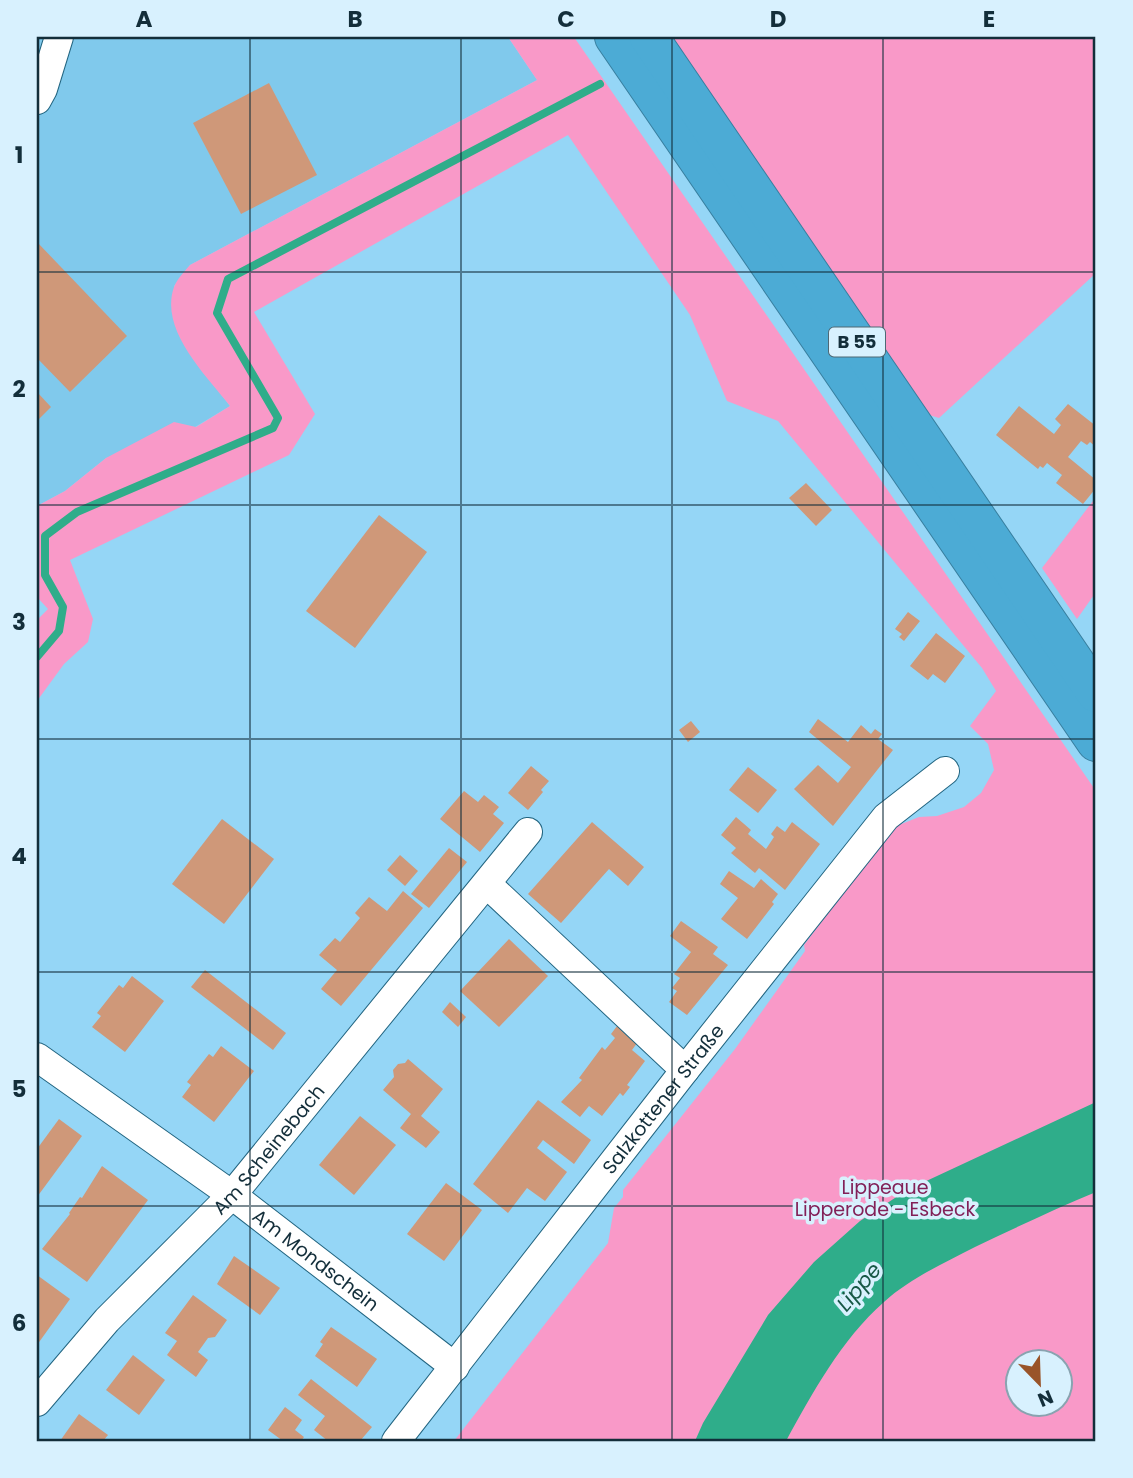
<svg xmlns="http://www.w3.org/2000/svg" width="1133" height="1478" font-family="Poppins,sans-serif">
	<rect width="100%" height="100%" fill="#95d6f6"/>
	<path fill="#80c9ec" d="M37,37h471l29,43 -347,185 -16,21 27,82 29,38 -35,21 -89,31 -41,33 -28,15z"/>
	<g fill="#f999c8" fill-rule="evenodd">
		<path d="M508,37h66l522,754v650h-642l154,-198 6,-35 9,-11v-7l112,-141 70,-98 -1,-6 82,-109 13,-11 20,-8 18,-1 27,-9 17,-14 13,-23 -6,-26 -18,-18 26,-35 -14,-23 -204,-247 -51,-20 -37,-86 -122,-180 -314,177 61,102 -26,41 -219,105 23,59 -5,23 -24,22 -27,37v-81l11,-11 -11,-12v-91l28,-15 41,-33 68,-36 22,5 34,-21c-24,-31 -71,-76 -56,-119 3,-8 11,-16 16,-22l347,-185zM1018,1362h42v42h-42z"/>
		<path d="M668,37h428v236l-157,145 -13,-4z"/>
		<path d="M1096,497v95l-19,27 -35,-51z"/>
	</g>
	<path fill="#2fad8a" d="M1096,1102v90c-41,17 -81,36 -121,55 -31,16 -66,32 -91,55 -43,38 -71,90 -98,139h-91l8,-18 65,-108 46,-53 46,-41 47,-31z"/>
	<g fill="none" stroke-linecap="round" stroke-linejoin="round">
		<path stroke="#2fad8a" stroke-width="8" d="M37,657l22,-26 4,-24 -18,-32v-39l32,-24 196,-84 5,-10 -61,-105 11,-34 372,-195"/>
	</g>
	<g fill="#cf9879">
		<path d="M269,83l48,92 -76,39 -48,-91z"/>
		<path d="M37,242l90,94 -57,56 -33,-34z"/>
		<path d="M37,392l14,15 -14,14z"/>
		<path d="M1068,404l28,22v21l-6,-5 -3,3 -6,-4 -13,16 28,23v8l-13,16 -27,-21 6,-8 -15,-12 -4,5 -3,-2 -2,3 -42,-34 23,-29 35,28 7,-9 -6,-6z"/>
		<path d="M806,483l26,27 -16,16 -27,-28z"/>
		<path d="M379,515l48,37 -72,96 -49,-37z"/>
		<path d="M908,612l12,9 -16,20 -5,-4 3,-3 -7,-5z"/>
		<path d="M936,633l29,23 -20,27 -12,-9 -5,6 -18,-14z"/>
		<path d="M818,719l30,23 13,-17 10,9 4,-5 7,5 -4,5 15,11 -60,76 -39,-37 24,-24 20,18 13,-16 -42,-35z"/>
		<path d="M691,721l9,11 -12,10 -9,-12z"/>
		<path d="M531,766l18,15 -8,9 2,2 -15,18 -20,-17z"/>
		<path d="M748,767l29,23 -19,23 -29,-23z"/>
		<path d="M464,791l14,11 6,-7 15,12 -6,7 11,9 -24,29 -40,-33z"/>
		<path d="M736,817l15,13 -3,4 18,15 8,-12 -3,-3 6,-8 8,6 7,-10 28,22 -35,46 -26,-22 -4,5 -24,-20 5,-5 -15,-13z"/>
		<path d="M222,819l52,40 -50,65 -52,-40z"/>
		<path d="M592,822l52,45 -16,19 -19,-17 -48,54 -33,-29z"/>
		<path d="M449,848l18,14 -38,46 -18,-14z"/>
		<path d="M400,855l18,16 -13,15 -18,-16z"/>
		<path d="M729,871l25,17 7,-9 17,15 -6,8 2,2 -27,35 -26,-20 17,-21 -18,-14z"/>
		<path d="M403,891l20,17 -82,98 -20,-17 16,-19 -18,-15 16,-17 5,4 20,-24 -5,-5 14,-16 18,14z"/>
		<path d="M681,921l37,26 -5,7 15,11 -41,50 -18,-13 8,-11 -5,-3 8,-10 -6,-4 17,-22 -21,-16z"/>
		<path d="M509,939l39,37 -49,51 -39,-36z"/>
		<path d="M205,970l81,63 -13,17 -82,-63z"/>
		<path d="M132,976l32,25 -39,51 -33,-25 9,-11 -4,-3 22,-28 4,3z"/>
		<path d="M450,1002l16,15 -8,10 -16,-15z"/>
		<path d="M620,1022l20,17 -8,11 13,11 -18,24 3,2 -7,9 -3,-3 -18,23 -13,-10 -9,11 -19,-15 21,-22 -3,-2 23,-31 3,3 10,-12 -4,-4z"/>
		<path d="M221,1046l33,25 -40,51 -32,-25 9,-12 -4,-3 22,-28 4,3z"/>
		<path d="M408,1059l35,30 -22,27 19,16 -14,16 -26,-20 11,-14 -28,-24 11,-13 -1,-7 5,-6 7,-1z"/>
		<path d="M538,1100l53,40 -17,24 -31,-24 -6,8 30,24 -22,29 -18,-13 -19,25 -35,-29z"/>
		<path d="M360,1116l36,29 -42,50 -35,-30z"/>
		<path d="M59,1119l23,17 -45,61v-48z"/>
		<path d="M102,1166l46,34 -61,82 -45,-33 28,-35 -1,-1 11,-16 2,1z"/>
		<path d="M446,1183l36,27 -38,51 -37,-27z"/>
		<path d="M234,1256l46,32 -20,27 -43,-31z"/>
		<path d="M37,1275l33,24 -33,46z"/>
		<path d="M193,1295l34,25 -12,17 -7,1 -10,14 10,8 -12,17 -29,-22 10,-14 -12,-8z"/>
		<path d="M331,1327l46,32 -20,28 -42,-31 8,-12 -3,-2z"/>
		<path d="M133,1355l32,25 -26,35 -33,-25z"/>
		<path d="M311,1379l61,48 -12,14h-32l-14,-11 11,-14 -27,-21z"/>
		<path d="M285,1407l17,13 -7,10 9,7 -3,4h-18l-15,-11z"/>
		<path d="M79,1414l29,21 -5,6h-43z"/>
	</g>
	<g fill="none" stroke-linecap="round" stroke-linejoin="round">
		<defs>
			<g id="minor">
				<path d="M37,100l6,-11 16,-52"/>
				<path d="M487,884l198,186"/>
				<path id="s1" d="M37,1057l195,138 223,172"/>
				<path id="s2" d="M37,1402l70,-82 125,-125 296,-363"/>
				<path id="s3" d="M396,1441l289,-371 201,-253 59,-46"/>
			</g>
			<g id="highway">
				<path d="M614,37l482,705"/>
				<path d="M649,37l447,656"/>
			</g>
		</defs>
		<use href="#minor" stroke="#226581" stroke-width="30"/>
		<use href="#highway" stroke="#387f9f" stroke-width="40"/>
		<use href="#minor" stroke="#fff" stroke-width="28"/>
		<use href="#highway" stroke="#4cabd5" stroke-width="38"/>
	</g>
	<path fill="none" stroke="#132e3a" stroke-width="2" stroke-opacity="0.55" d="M250,37v1404M461,37v1404M672,37v1404M883,37v1404M37,272h1059M37,505h1059M37,739h1059M37,972h1059M37,1206h1059"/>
	<g text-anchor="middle" stroke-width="7" stroke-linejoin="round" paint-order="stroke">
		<rect fill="#d8f1fe" stroke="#4e6875" stroke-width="2" x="829" y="327.5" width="56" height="29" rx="5"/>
		<g font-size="18" font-weight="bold" fill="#132e3a">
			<text x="857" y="348">B 55</text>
		</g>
		<g font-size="19" fill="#132e3a" stroke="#d8f1fe">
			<text dy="7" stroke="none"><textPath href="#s3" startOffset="434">Salzkottener Straße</textPath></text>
			<text dy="7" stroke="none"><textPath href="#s2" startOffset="343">Am Scheinebach</textPath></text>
			<text dy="7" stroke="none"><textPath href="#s1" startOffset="345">Am Mondschein</textPath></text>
		</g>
		<g font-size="19" fill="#822058" stroke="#d8f1fe">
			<text x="885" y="1194">Lippeaue<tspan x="885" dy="22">Lipperode - Esbeck</tspan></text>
		</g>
		<g font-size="21" font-style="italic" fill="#175846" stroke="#d8f1fe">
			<text transform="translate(859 1287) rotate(-50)" y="7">Lippe</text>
		</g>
	</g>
	<rect width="1133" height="1478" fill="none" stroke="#d8f1fe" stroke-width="77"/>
	<g transform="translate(1039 1383) rotate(157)"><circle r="33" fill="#d8f1fe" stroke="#89a3b0" stroke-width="2"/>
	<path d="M0-5L12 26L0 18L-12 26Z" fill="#995429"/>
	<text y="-10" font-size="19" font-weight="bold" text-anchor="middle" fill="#132e3a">N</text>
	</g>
	<rect x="38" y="38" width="1056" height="1402" fill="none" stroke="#132e3a" stroke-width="2.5"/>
	<g font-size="23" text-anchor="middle" font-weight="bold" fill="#132e3a">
		<text x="144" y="27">A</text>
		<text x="355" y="27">B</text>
		<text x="566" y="27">C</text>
		<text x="778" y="27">D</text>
		<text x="989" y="27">E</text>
		<text x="19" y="163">1</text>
		<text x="19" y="397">2</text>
		<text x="19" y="630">3</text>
		<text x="19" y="864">4</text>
		<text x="19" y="1097">5</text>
		<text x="19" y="1331">6</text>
	</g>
</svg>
